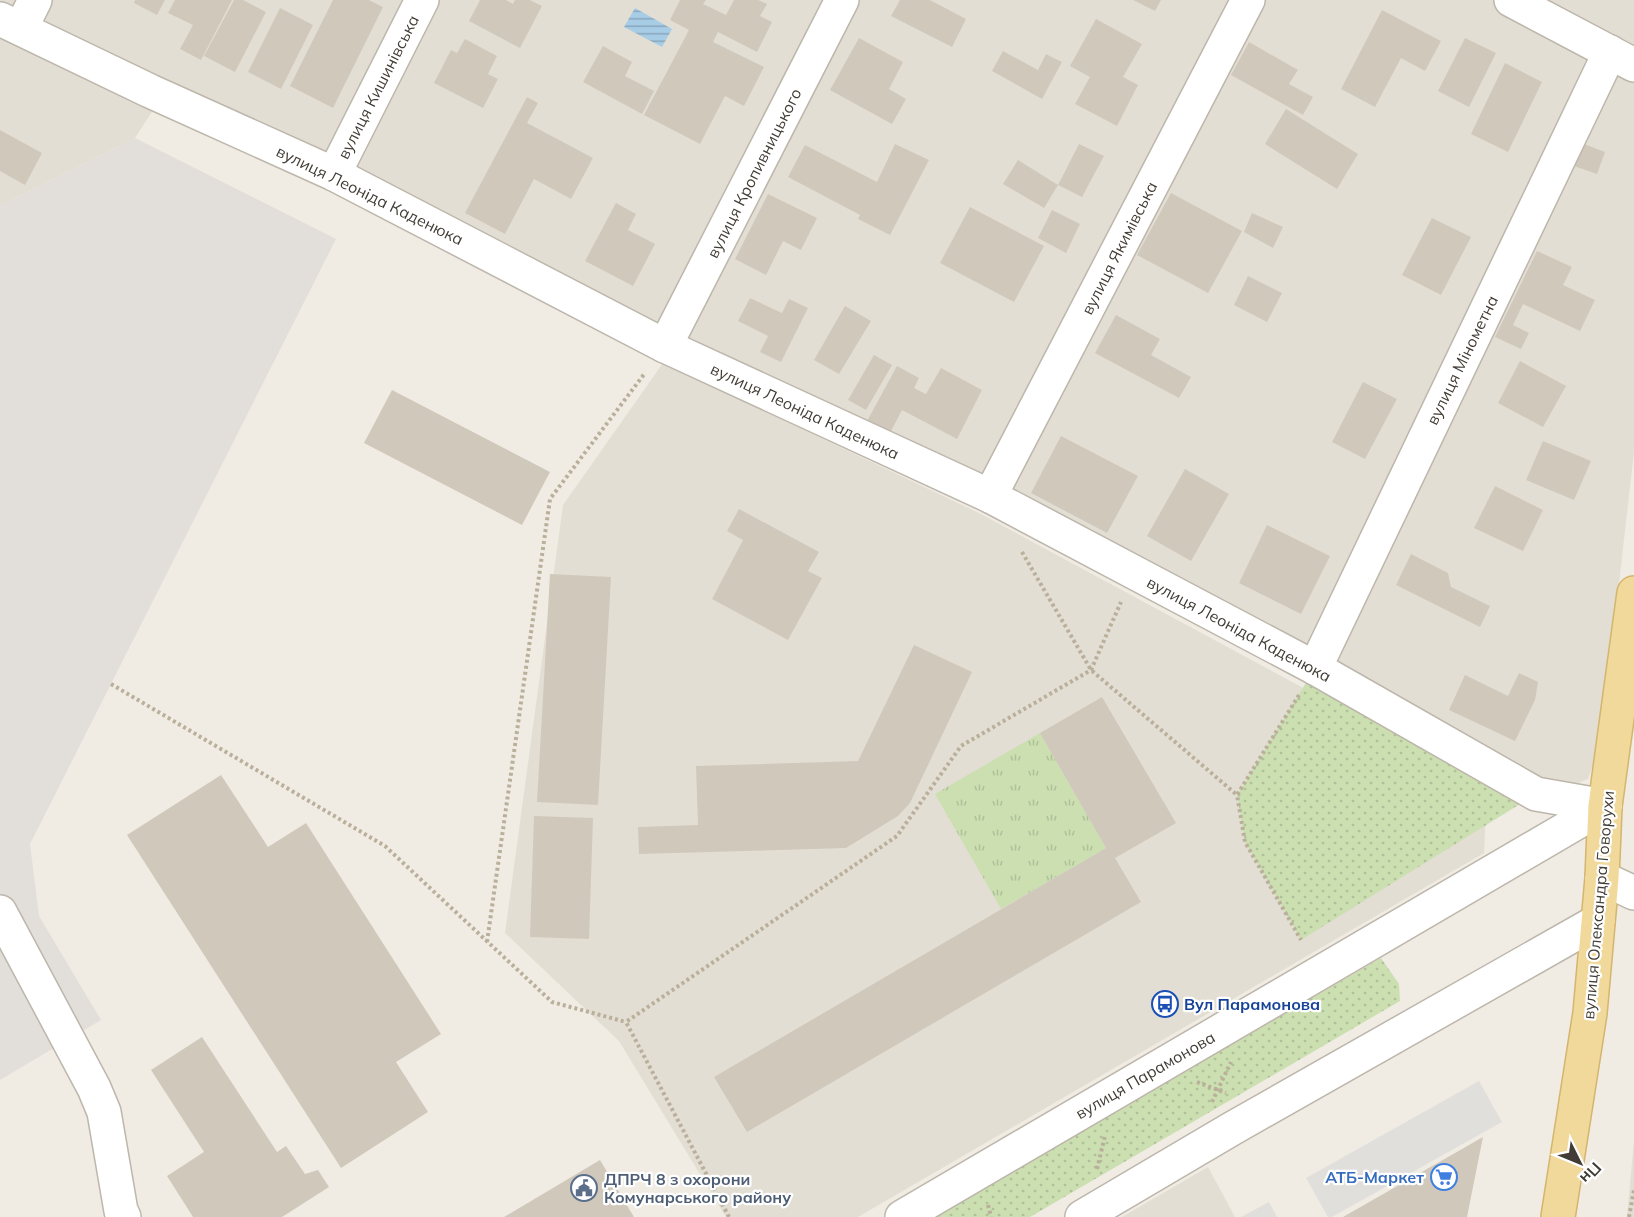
<svg xmlns="http://www.w3.org/2000/svg" width="1634" height="1217" font-family="Mulish,sans-serif">
	<defs>
		<pattern id="grass-dots" width="8" height="8" patternUnits="userSpaceOnUse" patternTransform="scale(1.5)"><rect width="8" height="8" fill="#cbdfb1"/><path d="M2 2h.1M6 6h.1" fill="none" stroke="#b0c099" stroke-width="1.8" stroke-linecap="round"/></pattern>
		<pattern id="park-tufts" width="24" height="20" patternUnits="userSpaceOnUse" patternTransform="scale(1.5)"><rect width="24" height="20" fill="#cbdfb1"/><path d="M3 7l-1-3M5 7V3M7 7l1-3M15 17l-1-3M17 17v-4M19 17l1-3" fill="none" stroke="#b0c099"/></pattern>
		<pattern id="water-rules" width="6" height="5" patternUnits="userSpaceOnUse" patternTransform="scale(1.5)"><rect width="6" height="5" fill="#a7cce6"/><path d="M0 2.5h6" fill="none" stroke="#8aa7bb"/></pattern>
	</defs>
	<rect width="100%" height="100%" fill="#f0ece4"/>
	<g fill="#e3ded3">
		<path d="M0,0h1634v452l-33,289 -13,38 -29,11 -1389,-706 -35,54 -135,68z"/>
		<path d="M663,363l316,150 508,274 -3,66 -626,364h-132l-107,-176 -114,-108 58,-428z"/>
		<path d="M1634,1140v77h-7z"/>
		<path d="M1208,1167l27,50h-113z"/>
	</g>
	<path fill="#e2ded9" d="M135,138l201,101 -306,605 9,72 62,104 -101,60v-874z"/>
	<g fill="url(#grass-dots)">
		<path d="M1315,668l221,126 -235,146 -56,-98 -8,-47z"/>
		<path d="M1381,958l18,26 1,17 -370,216h-99z"/>
	</g>
	<path fill="url(#park-tufts)" d="M1040,733l66,115 -105,61 -66,-115z"/>
	<g fill="#e1dfdc">
		<path d="M1479,1081l23,41 -170,95h-4l-22,-39z"/>
		<path d="M1269,1202l8,15h-36z"/>
	</g>
	<path fill="url(#water-rules)" d="M635,8l37,21 -10,18 -38,-20z"/>
	<g fill="#d0c8bb">
		<path d="M135,0h30l-8,15 -23,-12z"/>
		<path d="M175,0h57l-31,60 -21,-11 13,-24 -25,-12z"/>
		<path d="M234,0h9l23,12 -31,60 -31,-16z"/>
		<path d="M333,0h36l14,7 -50,101 -43,-22z"/>
		<path d="M480,0h26l7,4 2,-4h15l12,6 -22,42 -51,-27z"/>
		<path d="M680,0h26l-3,4 23,11 8,-15h24l9,4 -7,12 12,6 -15,30 -39,-20 -5,10 51,25 -20,39 -19,-10 -25,48 -56,-29 45,-85 -19,-10z"/>
		<path d="M900,0h30l36,19 -14,28 -61,-31z"/>
		<path d="M1133,0h28l-6,11z"/>
		<path d="M280,8l33,17 -32,64 -33,-17z"/>
		<path d="M1382,10l59,31 -16,30 -24,-13 -26,49 -34,-18z"/>
		<path d="M1096,19l46,25 -19,33 15,8 -21,41 -42,-22 15,-27 -20,-11z"/>
		<path d="M859,38l44,24 -14,27 17,10 -14,25 -62,-34z"/>
		<path d="M1465,38l31,15 -27,54 -31,-16z"/>
		<path d="M465,39l32,17 -9,18 10,5 -15,29 -49,-25 17,-33 6,3z"/>
		<path d="M1249,42l49,28 -9,14 24,13 -10,18 -72,-40z"/>
		<path d="M603,46l29,16 -7,14 29,15 -12,23 -59,-32z"/>
		<path d="M1003,51l35,19 8,-16 16,8 -20,37 -50,-28z"/>
		<path d="M1505,63l37,19 -34,70 -37,-18z"/>
		<path d="M527,97l11,6 -11,20 66,35 -22,41 -37,-20 -29,55 -40,-21z"/>
		<path d="M1286,109l72,45 -21,35 -72,-45z"/>
		<path d="M0,130l42,23 -17,32 -25,-14z"/>
		<path d="M1579,142l26,10 -8,22 -26,-9z"/>
		<path d="M895,144l34,16 -39,75 -32,-16 2,-4 -72,-38 17,-32 72,37z"/>
		<path d="M1079,144l25,12 -22,41 -24,-12z"/>
		<path d="M1018,160l40,25 -14,23 -41,-24z"/>
		<path d="M1171,193l71,38 -34,62 -71,-38z"/>
		<path d="M768,194l49,24 -16,32 -18,-9 -17,34 -31,-16z"/>
		<path d="M616,203l20,11 -8,16 27,14 -22,42 -48,-25z"/>
		<path d="M970,207l74,39 -30,56 -74,-39z"/>
		<path d="M1052,210l28,14 -14,29 -28,-15z"/>
		<path d="M1252,213l31,14 -10,21 -29,-16z"/>
		<path d="M1432,218l39,19 -30,58 -39,-20z"/>
		<path d="M1537,251l35,16 -9,18 32,15 -15,31 -57,-27 -10,21 16,8 -8,16 -26,-12z"/>
		<path d="M1248,276l34,17 -15,29 -33,-17z"/>
		<path d="M750,298l32,15 7,-14 19,9 -27,54 -21,-10 8,-16 -30,-15z"/>
		<path d="M845,306l26,15 -32,53 -25,-14z"/>
		<path d="M1116,315l44,24 -9,16 40,22 -12,21 -84,-45z"/>
		<path d="M874,355l18,10 -26,45 -18,-10z"/>
		<path d="M1520,361l46,25 -23,41 -45,-24z"/>
		<path d="M897,366l22,12 -5,10 12,6 15,-26 41,22 -25,49 -55,-29 -13,25 -23,-12z"/>
		<path d="M1363,382l34,17 -32,60 -33,-17z"/>
		<path d="M392,390l158,82 -28,53 -158,-82z"/>
		<path d="M1061,436l77,40 -31,57 -76,-40z"/>
		<path d="M1543,441l48,20 -17,39 -48,-20z"/>
		<path d="M1185,469l44,25 -38,67 -44,-25z"/>
		<path d="M1495,486l48,24 -20,41 -49,-23z"/>
		<path d="M739,509l80,43 -11,19 14,7 -34,62 -76,-41 31,-59 -16,-9z"/>
		<path d="M1267,525l63,31 -29,58 -62,-31z"/>
		<path d="M1411,554l37,19 3,14 39,19 -10,21 -84,-42z"/>
		<path d="M550,574l61,3 -13,228 -61,-3z"/>
		<path d="M914,645l58,27 -62,131 -12,13 -52,32 -207,6 -1,-27 60,-2 -2,-59 162,-5z"/>
		<path d="M1519,673l19,9 -3,18 -20,41 -66,-31 16,-35 43,21z"/>
		<path d="M1102,697l74,126 -61,35 26,44 -394,230 -33,-55 392,-229 -66,-115z"/>
		<path d="M221,775l47,72 38,-24 135,211 -45,28 32,50 -87,56 -214,-333z"/>
		<path d="M534,816l59,2 -4,121 -59,-2z"/>
		<path d="M202,1037l75,115 9,-6 19,28 13,-4 11,17 -47,30h-89l-26,-41 37,-24 -53,-82z"/>
		<path d="M1483,1137l-16,80h-124z"/>
		<path d="M600,1160l34,57h-130z"/>
	</g>
	<g fill="none" stroke-linecap="round" stroke-linejoin="round">
		<defs>
			<g id="minor">
				<path d="M1511,0l123,65"/>
				<path d="M0,19l150,72 184,83 331,172 325,150 325,172 221,126 69,12"/>
				<path d="M21,28l14,-28"/>
				<path d="M334,174l88,-174"/>
				<path d="M665,346l177,-346"/>
				<path d="M990,496l258,-496"/>
				<path d="M1315,668l295,-616"/>
				<path d="M1602,878l32,15"/>
				<path d="M0,912l94,176 10,24 17,99 3,6"/>
				<path d="M902,1217l703,-411"/>
				<path d="M1082,1217l151,-89 365,-207"/>
			</g>
			<path id="major" d="M1558,1217l32,-204 12,-135 3,-72 29,-213"/>
		</defs>
		<use href="#minor" stroke="#bdb6ab" stroke-width="36"/>
		<use href="#major" stroke="#d4b56e" stroke-width="36"/>
		<g stroke="#baaf9b" stroke-width="4" stroke-dasharray="3 3" stroke-linecap="butt">
			<path d="M1022,552l69,118 146,125"/>
			<path d="M111,684l274,162 167,156 74,20"/>
			<path d="M1299,695l-62,100 8,47 56,98"/>
			<path d="M487,942l63,-443 95,-126"/>
			<path d="M1197,1082l29,11"/>
			<path d="M1212,1102l19,-40"/>
			<path d="M1097,1169l8,-33"/>
			<path d="M988,1205l3,12"/>
			<path d="M729,1217l-103,-195 271,-186 64,-90 130,-76 30,-68"/>
			<path d="M1629,1217l5,-27"/>
		</g>
		<use href="#minor" stroke="#fff" stroke-width="33"/>
		<use href="#major" stroke="#f1d99c" stroke-width="33"/>
	</g>
	<defs>
		<symbol id="bus-ring" viewBox="-11 -11 22 22"><circle r="9.5" fill="#fff" stroke="#1a4fb4" stroke-width="1.5"/><path d="M-5-6H5V4H4V6H2V4H-2V6H-4V4H-5ZM-3.5-4V0h7V-4ZM-3.5 1.2v1.5H-2V1.2ZM2 1.2v1.5H3.5V1.2Z" fill="#1a4fb4"/></symbol>
		<symbol id="supermarket-ring" viewBox="-11 -11 22 22"><circle r="9.5" fill="#fff" stroke="#3f7fe0" stroke-width="1.5"/><path d="M-6-5.5h2.5l.6 2H6L4.5 2H-2.5L-4.4-4H-6ZM-1.5 3.2a1.3 1.3 0 1 0 .1 0ZM3 3.2a1.3 1.3 0 1 0 .1 0Z" fill="#3f7fe0"/></symbol>
		<symbol id="civic-ring" viewBox="-11 -11 22 22"><circle r="9.5" fill="#fff" stroke="#5c6f8a" stroke-width="1.5"/><path d="M-.6-6.5H3V-4.5H.6V-3L4-1V1h2V6H-6V1h2V-1L-.6-3ZM-1.2 2.5V6h2.4V2.5Z" fill="#5c6f8a"/></symbol>
	</defs>
	<g fill-rule="evenodd">
		<use href="#bus-ring" x="1150" y="989" width="30" height="30"/>
		<use href="#supermarket-ring" x="1429" y="1162" width="30" height="30"/>
		<use href="#civic-ring" x="569" y="1173" width="30" height="30"/>
	</g>
	<g text-anchor="middle" stroke-width="4.5" stroke-linejoin="round" paint-order="stroke">
		<g font-size="16" fill="#413c35" stroke="#fff">
			<text transform="translate(378 87) rotate(-63)" y="6">вулиця Кишинівська</text>
			<text transform="translate(754 173) rotate(-63)" y="6">вулиця Кропивницького</text>
			<text transform="translate(370 195) rotate(26)" y="6">вулиця Леоніда Каденюка</text>
			<text transform="translate(1119 248) rotate(-63)" y="6">вулиця Якимівська</text>
			<text transform="translate(1462 360) rotate(-64)" y="6">вулиця Мінометна</text>
			<text transform="translate(805 411) rotate(25)" y="6">вулиця Леоніда Каденюка</text>
			<text transform="translate(1239 629) rotate(28)" y="6">вулиця Леоніда Каденюка</text>
			<text transform="translate(1598 905) rotate(-85)" y="6">вулиця Олександра Говорухи</text>
			<text transform="translate(1145 1075) rotate(-30)" y="6">вулиця Парамонова</text>
		</g>
		<g font-size="16" font-weight="bold" fill="#164399" stroke="#fff" text-anchor="start">
			<text x="1184" y="1010">Вул Парамонова</text>
		</g>
		<g font-size="16" font-weight="bold" fill="#366cbe" stroke="#fff" text-anchor="end">
			<text x="1424" y="1183">АТБ-Маркет</text>
		</g>
		<g font-size="16" font-weight="bold" fill="#4e5e75" stroke="#fff" text-anchor="start">
			<text x="604" y="1185">ДПРЧ 8 з охорони<tspan x="604" dy="18">Комунарського району</tspan></text>
		</g>
	</g>
	<g transform="translate(1580 1163) rotate(133)" stroke="#ffffff" stroke-width="4.5" paint-order="stroke">
	<path d="M0-4.5L10 22L0 15L-10 22Z" fill="#413c35"/>
	<text y="-9" font-size="16" font-weight="bold" text-anchor="middle" fill="#413c35">Пн</text>
	</g>
</svg>
